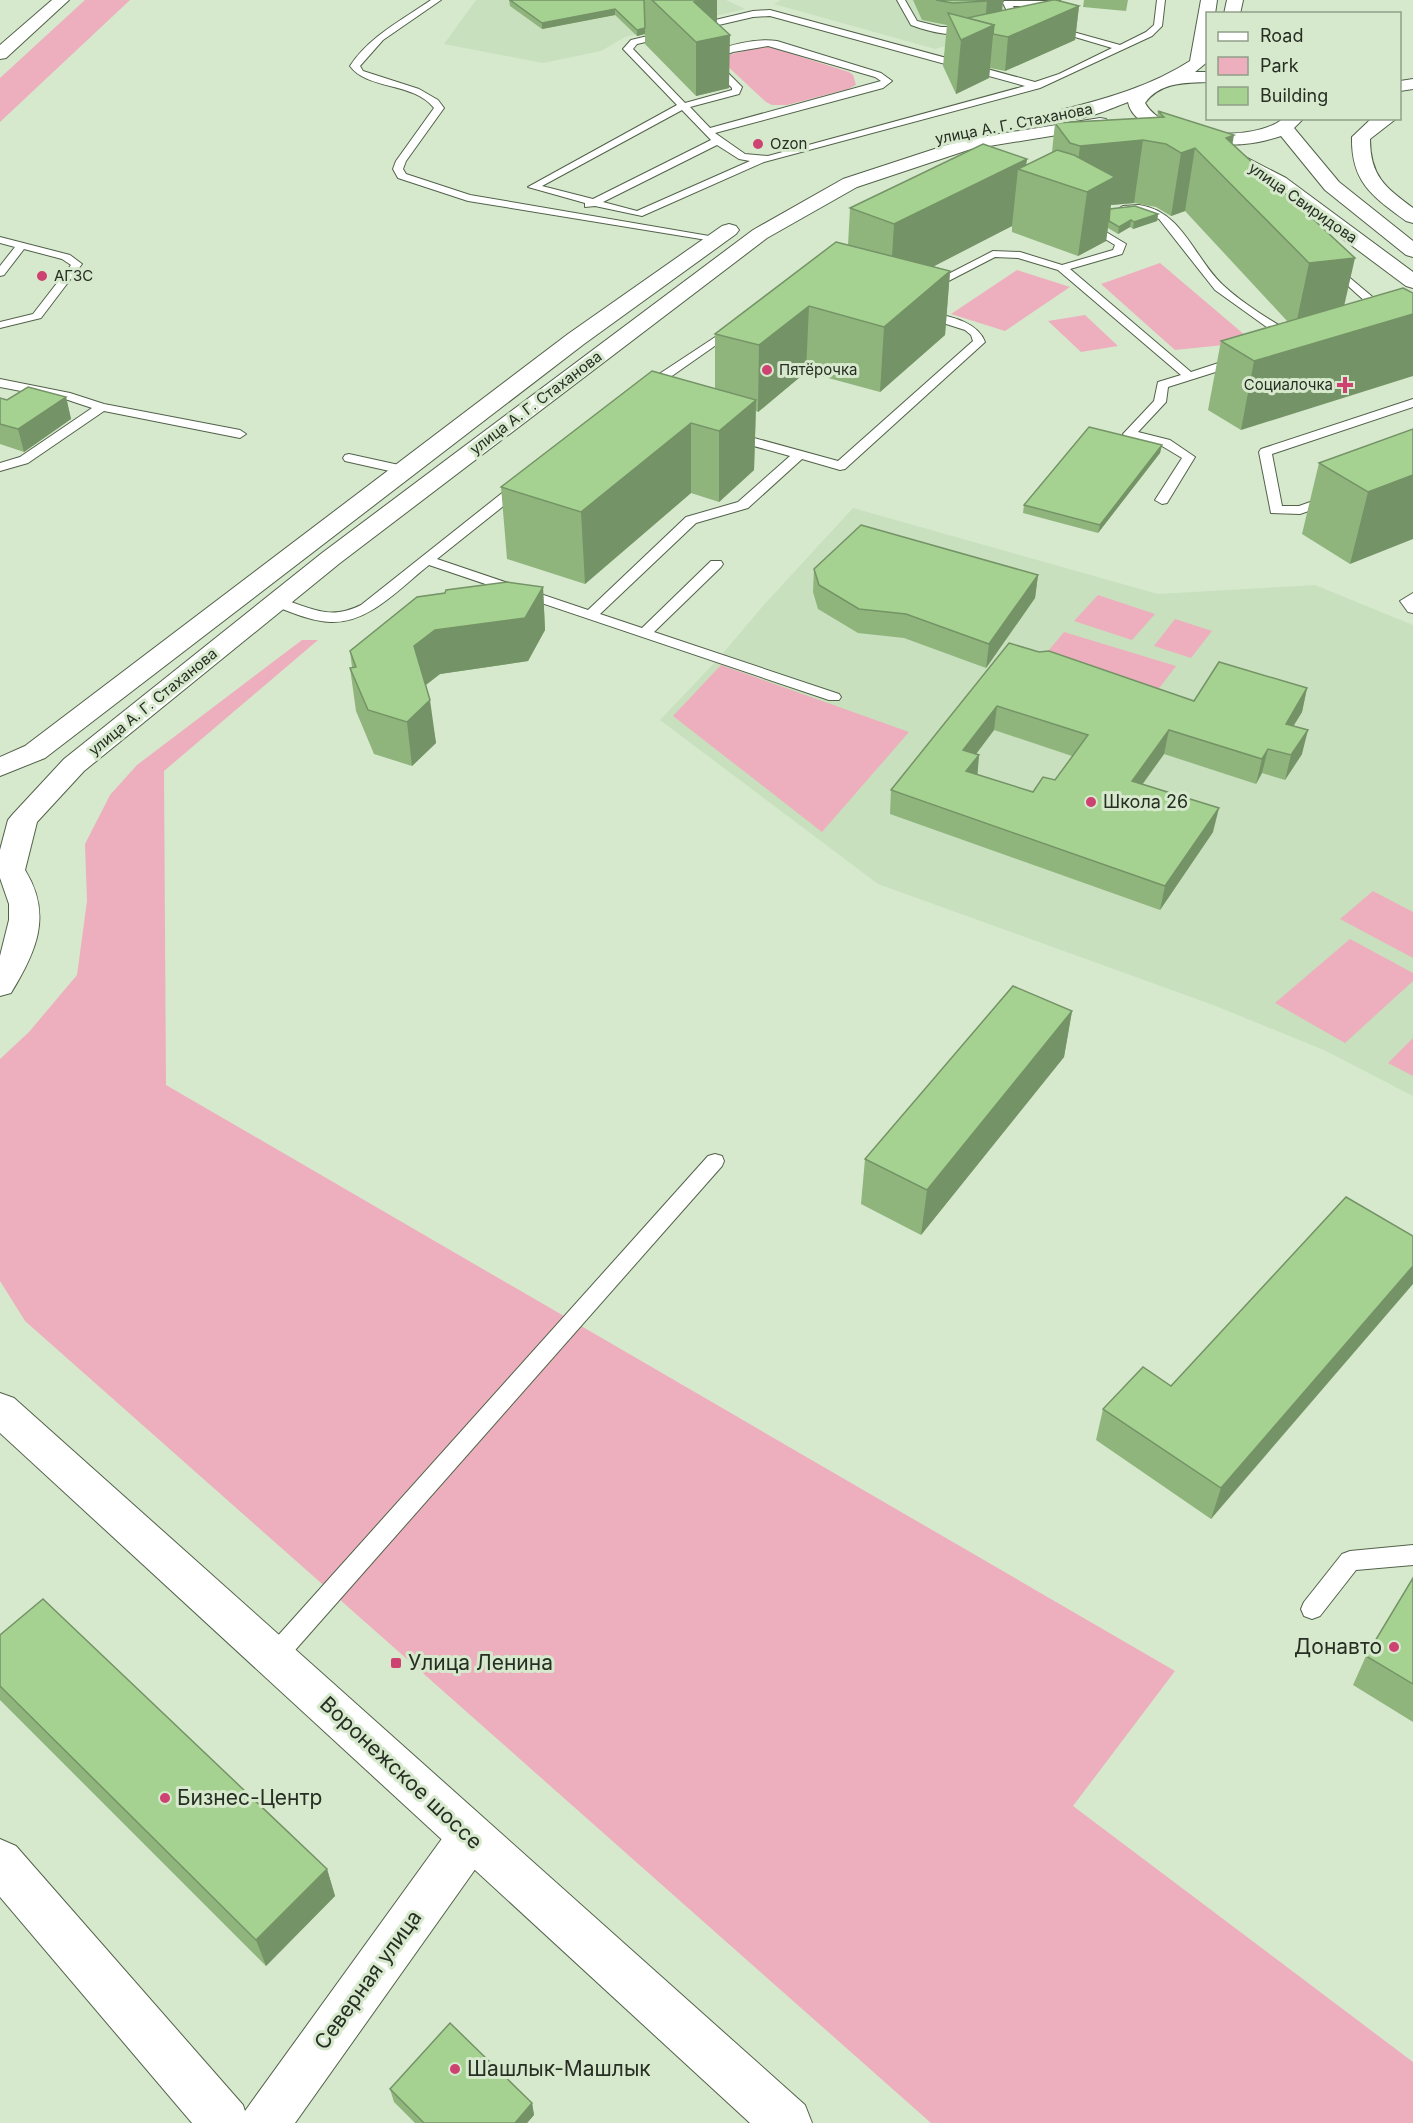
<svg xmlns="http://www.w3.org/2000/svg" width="1413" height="2123" font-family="Inter,sans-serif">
	<rect width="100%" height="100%" fill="#d6e9cd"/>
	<g fill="#c8e0bd">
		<path d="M476,0h250l19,9 -120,28 -24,14 -58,12 -99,-19z"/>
		<path d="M781,0h260l-5,22 -101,27 -161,-45z"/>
		<path d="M853,508l305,86 157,-9 98,40v471l-89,-46 -111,-45 -335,-121 -218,-164 59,-62 43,-51z"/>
	</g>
	<g fill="#edafbd">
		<path d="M85,0h45l-130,122v-44z"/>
		<path d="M760,47h10l79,25 4,3 3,10 -8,4 -61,16h-15l-6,-3 -44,-41 2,-5z"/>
		<path d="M1160,263l93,79 -78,8 -74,-66z"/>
		<path d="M1017,270l53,17 -65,44 -54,-17z"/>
		<path d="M1085,315l33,31 -37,6 -33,-31z"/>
		<path d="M1098,595l57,19 -23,26 -58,-19z"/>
		<path d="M1175,619l37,12 -21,27 -37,-12z"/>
		<path d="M1064,632l112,34 -19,25 -113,-35z"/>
		<path d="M302,640h16l-154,131 2,314 1009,586 -102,135 340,256v61h-482l-906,-802 -25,-40v-222l29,-27 48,-57 10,-74 -2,-57 25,-49 27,-30z"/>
		<path d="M721,665l188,67 -87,100 -149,-116z"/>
		<path d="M1373,891l40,21v46l-73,-39z"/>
		<path d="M1350,939l63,34v8l-68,62 -70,-40z"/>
		<path d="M1413,1038v38l-25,-13z"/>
	</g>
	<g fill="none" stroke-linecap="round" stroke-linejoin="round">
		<defs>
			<g id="lane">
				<path d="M431,0h10l-58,40 -23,26 3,5 56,18 19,11 6,8 -38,53 -3,8 3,5 64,21 245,42 4,1v4l-251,-41 -70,-23 -5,-9 3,-8 38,-53c-20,-26 -67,-18 -84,-42 20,-30 52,-46 81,-66z"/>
				<path d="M897,0h8l12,21 24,6h29l4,3c-15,10 -47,1 -63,-5z"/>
				<path d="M1157,0h8l-3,26 -10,10 -112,52 -276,74 -122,54 -47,-10 -10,1v-4l-57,-16 149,-82 -52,-54 -2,-2 8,-9 122,-29 17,-1 265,72 24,-8 53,-26 -64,-19v-4l72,20 26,-13 8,-7zM770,16l255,70 -257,70 -23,-2 -30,-21 168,-45 9,-7 -11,-8 -104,-32c-21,-3 -54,4 -71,16v4l26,27v2l-47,13 -52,-54 4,-5 116,-27zM768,46l107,31 6,4 -171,47 -20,-21 49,-13 3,-7 -28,-28 19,-7zM682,110l29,30 -118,59 -51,-13zM717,145l22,14 11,2 -113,50 -34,-9z"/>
				<path d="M1004,1h56l4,3 -4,3 -47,-1 6,12 -16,10 -4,-3 11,-8 -7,-14z"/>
				<path d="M1139,205c44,6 55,54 85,81 22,20 48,35 73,50v4h-8l-21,-12 -53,-38 -56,-71 -13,-6 -23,-1 -5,-3 5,-3z"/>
				<path d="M1086,220l40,24 -4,10 -52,15 121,103 49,-16 6,4 -2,3 -76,24 -2,15 -28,30 32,8 25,17 -28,46 -5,1 -7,-4 27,-42 -20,-12 -37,-9 -2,-3 31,-33 4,-19 23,-7 -123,-105 -40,-12 -23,-1 -62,32h-8l-2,-2 70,-36 27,1 42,13 51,-15 2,-5 -33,-20 -1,-2z"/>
				<path d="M0,237l70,18 12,9 -41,54 -41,10v-6l33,-8 38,-49 -9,-6 -38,-10 -20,26 -4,1v-10l15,-19 -15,-4z"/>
				<path d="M1331,262l44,37 38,25v8l-46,-29 -40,-36v-4z"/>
				<path d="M925,311c21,5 52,9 60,31l-140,127 -5,1 -38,-11 -54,49 -52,15 -96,91 42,14 69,-67h10l2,3 -2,3 -67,65 185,62 2,3 -2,3h-10l-400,-135c-28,22 -60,59 -99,57 -20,-1 -39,-10 -58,-17l-2,-3 7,-4c33,8 50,24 84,7l155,-123 5,-1 6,4 -1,3 -89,71 151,51 98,-93 52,-15 52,-46 -62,-17 -2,-3 2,-3h8l102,28 135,-120 -2,-6 -6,-5 -44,-14v-4z"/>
				<path d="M735,324l4,1v4l-90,63h-8v-6z"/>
				<path d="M0,379l70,14 34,11 136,26 6,4 -6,4 -136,-27 -76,52 -28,8v-8l20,-6 72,-49 -24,-8 -68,-13z"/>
				<path d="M1413,399v8l-141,47 10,52h17l31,-11 7,4 -2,3 -35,12 -29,-1 -12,-61 2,-3z"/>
				<path d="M349,454l59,13 1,3 -6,4 -58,-13 -2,-3 2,-3z"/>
				<path d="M1413,593v20l-5,-1 -8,-11z"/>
				<path d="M715,1154l7,2 2,5 -2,5 -440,499 -8,3 -8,-3 -4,-8 4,-8 442,-493z"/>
				<path d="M1413,1545v20l-57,5 -36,46 -8,3 -8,-3 -3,-7 3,-7 38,-48 8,-3z"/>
			</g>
			<g id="street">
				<path d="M52,0h17l-63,58 -6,1v-14z"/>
				<path d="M1372,118h25l-27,21c0,37 15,48 43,69v15l-7,-2c-34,-25 -55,-39 -54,-84z"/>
				<path d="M470,1816l16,6 7,16 -7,16 -191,269h-103l-192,-226v-58l16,7 227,259 2,6 209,-289z"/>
			</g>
			<g id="secondary">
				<path d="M1201,0h16l-2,14h-7l-2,49 -11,9h13v10c-24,1 -48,0 -63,21 19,35 110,40 139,15h20l-10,10 45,54 74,59v16l-7,-2 -81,-65 -44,-54c-12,4 -24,7 -37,8 -29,3 -110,-8 -116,-42 -19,7 -47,21 -67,16l-3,-4 3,-4c45,-11 90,-24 129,-49z"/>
				<path d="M1227,0h16l-3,14h-16z"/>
				<path d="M1413,79v10l-13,2v-10z"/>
				<path d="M1100,118l6,1 3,4 -3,4 -135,22 -114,38 -90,51 -427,325 -256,208 -47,51 -12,48c28,45 11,82 -14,123l-11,3v-40l9,-36v-16l-9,-26v-28l8,-30 5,-6 51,-55 258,-206 431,-323 90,-51 119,-39z"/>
				<path d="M1226,147l60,31 127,94v16l-7,-2 -134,-100 -52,-30 -3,-4 3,-4z"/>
				<path d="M729,224l7,2 3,4 -3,4 -152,110 -539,414 -45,18v-19l25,-11 543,-412 154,-108z"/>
				<path d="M0,1393l14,5 791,707 7,18h-62l-750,-690z"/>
			</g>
		</defs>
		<use href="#lane" stroke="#52624a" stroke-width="2"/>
		<use href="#street" stroke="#52624a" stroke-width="2"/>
		<use href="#secondary" stroke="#52624a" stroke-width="2"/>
		<use href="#lane" fill="#fff" fill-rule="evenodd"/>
		<use href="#street" fill="#fff" fill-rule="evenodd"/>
		<use href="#secondary" fill="#fff" fill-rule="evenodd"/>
	</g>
	<g fill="#8fb57d" fill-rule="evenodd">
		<path d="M509,0h208v24l12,64 -33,8 -51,-52v-10l-8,2 -22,-21 -73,14 -32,-23z"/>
		<path d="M913,0h90l-1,11 77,-5 -4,34 -70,31 -15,-3 -1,10 -33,16 -13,-28 4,-41 -25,-5z"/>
		<path d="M1084,0h44l-2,11 -43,-4z"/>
		<path d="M1158,111l75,33 122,114 -114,172 -33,-20 13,-69 67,-19 -103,-111 -14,5 -15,-9 -22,-4 -23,2 -1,4 48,5 -1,7 -24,8 -3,-2 -12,7 -10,-6 -2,13 -28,15 -66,-24v-6l-79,40 17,5 -5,64 -65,57 -74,-20 -48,40 -2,-1 -2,59 -35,32 -28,-9 -106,91 -78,-25 -6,-72 214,-98v-55l133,-89 2,-37 177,-49 -1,6 26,-13 3,-29 102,-5z"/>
		<path d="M66,397l5,22 -47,33 -24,-8v-46l7,2z"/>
		<path d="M1413,429l-63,135 -48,-30 17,-71z"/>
		<path d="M1162,445l-2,8 -62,80 -75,-20 1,-8z"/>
		<path d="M814,569l224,6 -3,23 -49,70 -82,-30 -46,-5 -40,-24 -5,-17z"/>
		<path d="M543,587l2,43 -17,31 -88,13 -14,11 10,58 -24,23 -38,-12 -18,-43 -6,-43 2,-1 -2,-16z"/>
		<path d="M1009,643l185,58 113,-13 -5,24 -9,14 9,28 -17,26 -23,-7 -6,11 -92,-30 -21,30 70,48 -53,78 -270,-96 1,-24zM994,730l78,26 -17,24 -22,12 -56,-17 2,-20 -3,-1z"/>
		<path d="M1072,1011l-8,46 -143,178 -60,-31 4,-45z"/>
		<path d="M1413,1236l-202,283 -115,-79 7,-31 68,-23z"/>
		<path d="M1413,1578v144l-60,-37 13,-29z"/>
		<path d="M0,1635l327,234 8,27 -69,70 -266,-266z"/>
		<path d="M390,2089l142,14 2,12 -7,8h-112l-21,-21z"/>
	</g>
	<g fill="#749366">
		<path d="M702,0h15v38l13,-3 -1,53 -33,8v-54l-2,-40z"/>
		<path d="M992,0h11l-2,20 -16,4 2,-23z"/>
		<path d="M1079,6l-4,34 -70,31 3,-34z"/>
		<path d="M615,9v6l-73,14v-6z"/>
		<path d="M994,25l-5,53 -33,16 5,-54z"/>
		<path d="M645,28v6l-8,2v-6z"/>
		<path d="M1234,135l-8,45v-42z"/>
		<path d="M1143,140l-9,63 -23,2 -5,36 -28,15 9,-64 -12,-4 5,-42z"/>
		<path d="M1195,148l-10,63 -14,5 10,-63z"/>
		<path d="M1027,159l-2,12 -7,-2 -6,57 -122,63 4,-65z"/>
		<path d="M1158,214l-1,7 -24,8 1,-7z"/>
		<path d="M1131,220l-1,7 -12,7 1,-7z"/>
		<path d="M1355,258l-15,66 -45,5 14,-66z"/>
		<path d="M950,271l-5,64 -65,57 4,-65z"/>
		<path d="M809,306l-3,66 -48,40 1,-67z"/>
		<path d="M1413,314v62l-172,54 13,-69z"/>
		<path d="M66,397l5,22 -47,33 -6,-23z"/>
		<path d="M756,400l-2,70 -35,32v-71z"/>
		<path d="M691,423v70l-106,91 -4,-72z"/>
		<path d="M1162,445l-2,8 -62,80 2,-8z"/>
		<path d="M1413,475v64l-63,25 18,-72z"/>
		<path d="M1038,575l-3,23 -49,70 3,-24z"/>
		<path d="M543,587l2,43 -17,31 -88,13 -21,16 -5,-44 21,-16z"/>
		<path d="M1307,688l-5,24 -22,36 6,-24z"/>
		<path d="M430,700l6,43 -24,23 -5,-44z"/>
		<path d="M997,706l-3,24 -33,44 2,-24z"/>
		<path d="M1169,730l-5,24 -37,51 5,-24z"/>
		<path d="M1308,730l-6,24 -17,26 6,-25z"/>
		<path d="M1268,749l-6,24 -6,11 6,-25z"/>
		<path d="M979,755l-2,25 -11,-9z"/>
		<path d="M1219,808l-6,24 -53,78 5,-24z"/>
		<path d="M1072,1011l-8,46 -143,178 6,-45z"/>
		<path d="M1413,1266v18l-202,235 10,-31z"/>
		<path d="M327,1869l8,27 -69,70 -10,-26z"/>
		<path d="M532,2103l2,12 -7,8h-12z"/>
	</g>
	<g fill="#a6d291" stroke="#749366" stroke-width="1.5" fill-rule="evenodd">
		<path d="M510,0h134l1,28 -8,2 -22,-21 -73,14z"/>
		<path d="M652,0h50l-8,2 36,33 -34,7z"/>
		<path d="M936,0h56l-5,1 -34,2z"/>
		<path d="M1053,0h3l23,6 -71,31 -15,-3 1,-9 -27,-7z"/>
		<path d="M948,13l46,12 -33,15z"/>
		<path d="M1158,111l76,24 -8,3 129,120 -46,5 -114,-115 -14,5 -15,-9 -23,-4 -63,6 -10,-3 -15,-20 109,-6z"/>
		<path d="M983,144l44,15 -133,65 -44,-16z"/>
		<path d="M1057,150l17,5 41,22 -28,15 -69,-23z"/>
		<path d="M1135,206l23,8 -24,8 -3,-2 -12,7 -10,-6 1,-12z"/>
		<path d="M836,242l114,29 -66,56 -75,-21 -50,39 -44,-11z"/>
		<path d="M1403,288l10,5v21l-159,47 -33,-20z"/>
		<path d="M652,371l104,29 -37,31 -28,-8 -110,89 -80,-25z"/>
		<path d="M28,387l38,10 -48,32 -18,-5v-26l7,2z"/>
		<path d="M1089,427l73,18 -62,80 -76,-20z"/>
		<path d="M1413,429v46l-45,17 -49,-29z"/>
		<path d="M861,525l177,50 -49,69 -83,-30 -47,-5 -40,-24 -5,-16z"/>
		<path d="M507,582l36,5 -18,31 -90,12 -21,16 16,54 -23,22 -39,-12 -18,-42 6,-1 -6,-16 67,-54 28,-4 1,-3z"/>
		<path d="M1009,643l30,9 10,-1 145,50 25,-39 88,26 -21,36 22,6 -17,25 -23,-6 -6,10 -93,-29 -37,51 87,27 -54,78 -274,-96zM997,706l91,29 -33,45 -12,-3 -10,15 -67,-21 13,-16 -16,-5z"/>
		<path d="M1013,986l59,25 -145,179 -62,-31z"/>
		<path d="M1346,1197l67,39v30l-192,222 -118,-79 40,-42 28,19z"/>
		<path d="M1413,1578v106l-47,-28z"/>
		<path d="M43,1599l284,270 -71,71 -256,-254v-51z"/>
		<path d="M450,2023l82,80 -17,20h-91l-34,-34z"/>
	</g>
	<g fill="#ce4272" stroke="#d6e9cd" stroke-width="2">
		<circle cx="758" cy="144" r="6"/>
		<circle cx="42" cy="276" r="6"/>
		<circle cx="767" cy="370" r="6"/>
		<path d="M1342 376h6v6h6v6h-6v6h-6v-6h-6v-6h6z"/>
		<circle cx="1091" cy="802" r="6"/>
		<circle cx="1394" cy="1647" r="6"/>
		<rect x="390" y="1657" width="12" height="12" rx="3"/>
		<circle cx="165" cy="1798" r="6"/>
		<circle cx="455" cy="2069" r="6"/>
	</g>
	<g text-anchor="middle" stroke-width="6" stroke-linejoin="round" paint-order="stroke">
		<g font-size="15" fill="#272e23" stroke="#d6e9cd">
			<text transform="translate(1014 124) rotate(-11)" y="5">улица А. Г. Стаханова</text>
			<text transform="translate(1303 203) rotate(35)" y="5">улица Свиридова</text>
			<text transform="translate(536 403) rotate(-37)" y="5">улица А. Г. Стаханова</text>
			<text transform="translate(153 702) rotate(-39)" y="5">улица А. Г. Стаханова</text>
		</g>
		<g font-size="15" fill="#272e23" stroke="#d6e9cd" text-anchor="start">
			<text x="770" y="149">Ozon</text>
			<text x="54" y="281">АГЗС</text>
			<text x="779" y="375">Пятёрочка</text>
			<text x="1333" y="390" text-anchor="end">Социалочка</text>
		</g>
		<g font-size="18" fill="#272e23" stroke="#d6e9cd" text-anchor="start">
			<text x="1103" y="808">Школа 26</text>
		</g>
		<g font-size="21" fill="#272e23" stroke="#d6e9cd" text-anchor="start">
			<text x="1382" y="1654" text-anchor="end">Донавто</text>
			<text x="408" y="1670">Улица Ленина</text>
			<text x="177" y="1805">Бизнес-Центр</text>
			<text x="467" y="2076">Шашлык-Машлык</text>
		</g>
		<g font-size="21" fill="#272e23" stroke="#d6e9cd">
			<text transform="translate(401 1773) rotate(43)" y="7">Воронежское шоссе</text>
			<text transform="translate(368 1980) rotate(-54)" y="7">Северная улица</text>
		</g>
	</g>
	<rect x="1206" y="12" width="195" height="108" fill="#d6e9cd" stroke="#909e89" stroke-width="1.5"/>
	<rect x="1218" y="32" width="30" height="9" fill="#ffffff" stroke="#909e89" stroke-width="1.5"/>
	<text x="1260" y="42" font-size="18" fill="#272e23">Road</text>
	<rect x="1218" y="57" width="30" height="18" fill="#edafbd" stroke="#909e89" stroke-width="1.5"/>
	<text x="1260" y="72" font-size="18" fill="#272e23">Park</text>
	<rect x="1218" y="87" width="30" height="18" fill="#a6d291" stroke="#909e89" stroke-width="1.5"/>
	<text x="1260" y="102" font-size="18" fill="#272e23">Building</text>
</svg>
